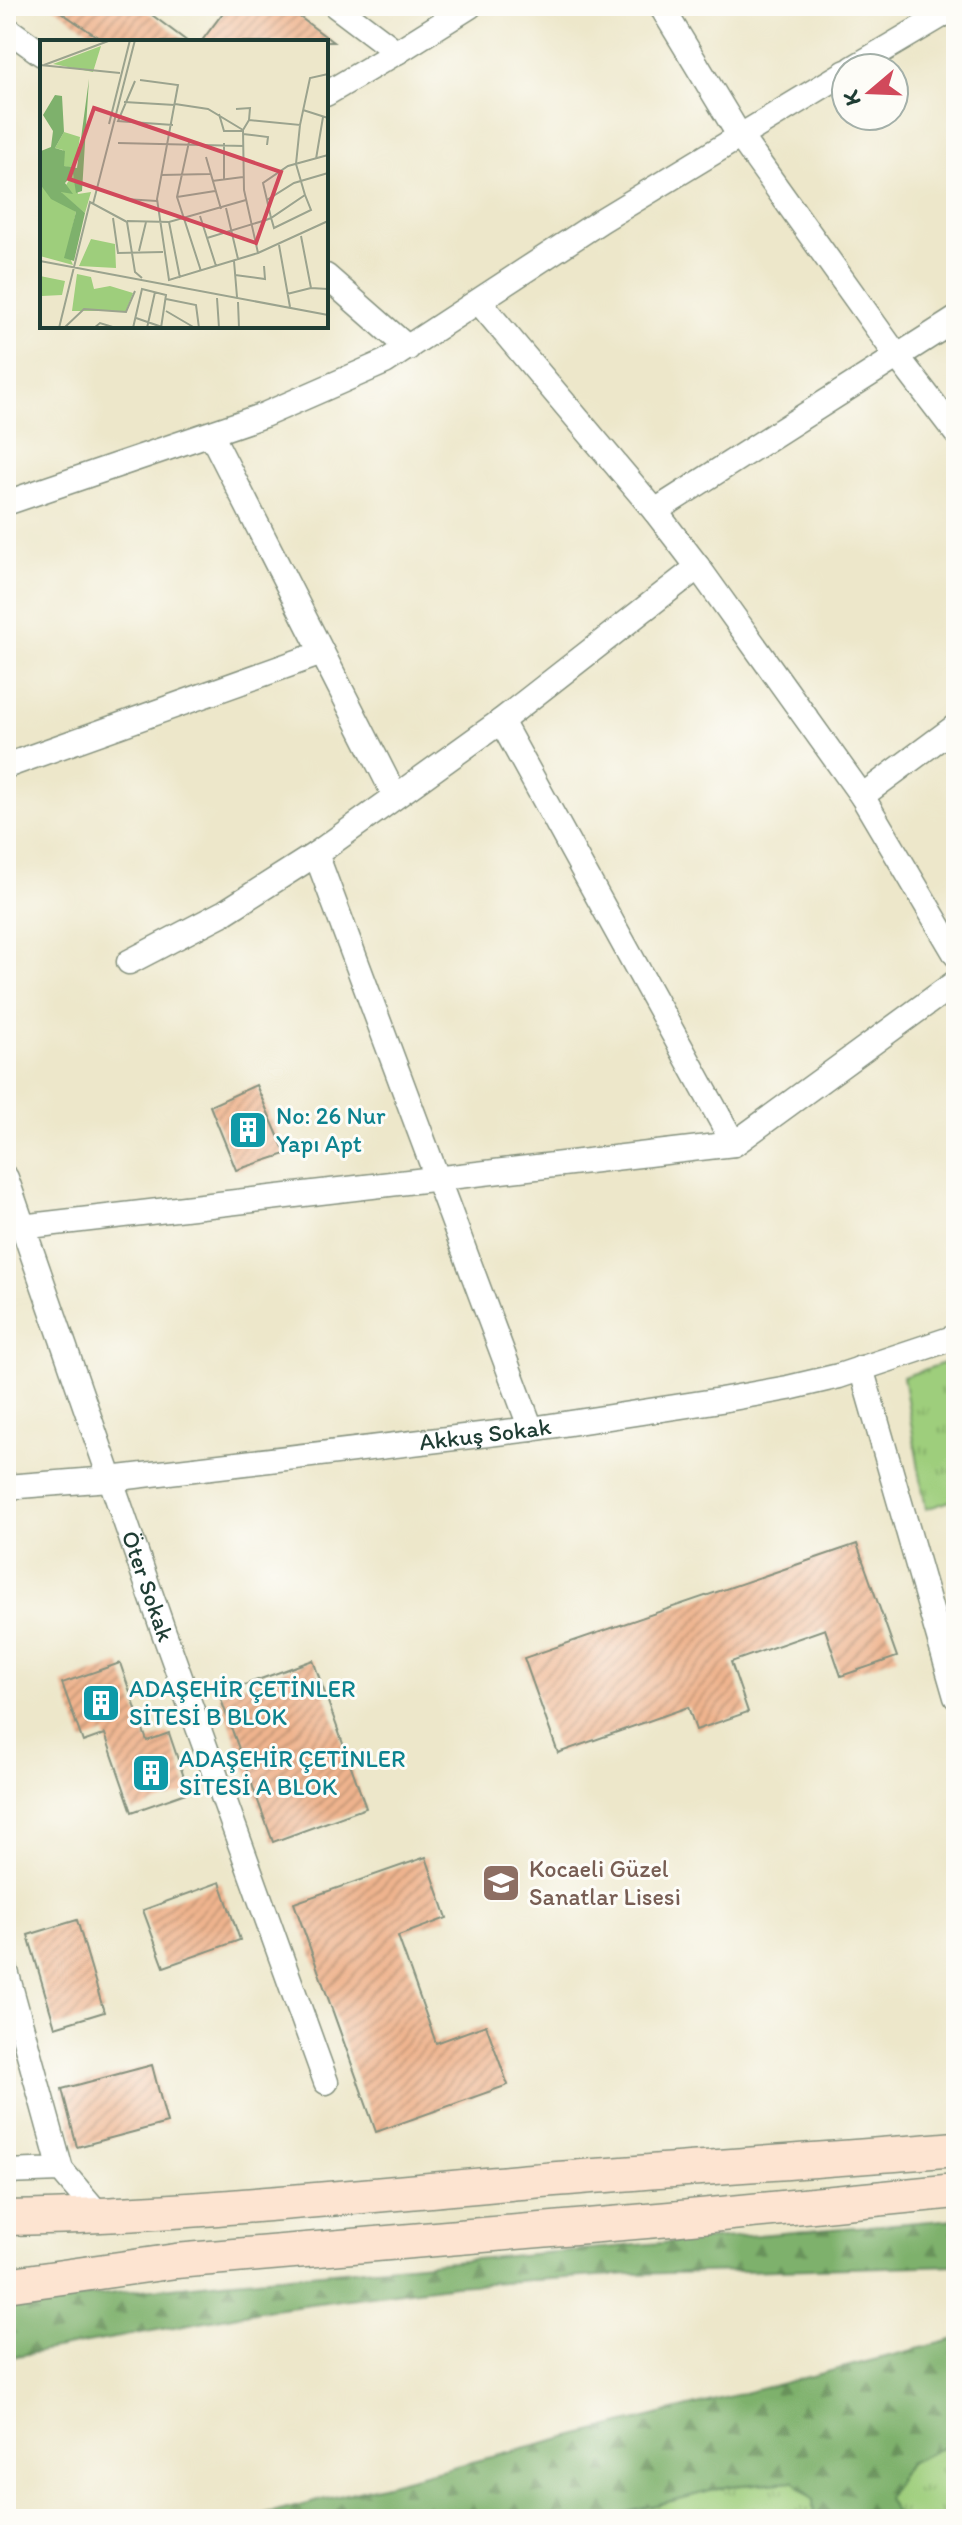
<svg xmlns="http://www.w3.org/2000/svg" width="962" height="2525" font-family="Itim,sans-serif">
	<defs>
		<pattern id="grass-tufts" width="24" height="20" patternUnits="userSpaceOnUse" patternTransform="scale(2)"><rect width="24" height="20" fill="#9ece7c"/><path d="M3 7l-1-3M5 7V3M7 7l1-3M15 17l-1-3M17 17v-4M19 17l1-3" fill="none" stroke="#80a866"/></pattern>
		<pattern id="forest-firs" width="22" height="20" patternUnits="userSpaceOnUse" patternTransform="scale(2)"><rect width="22" height="20" fill="#7eb16c"/><path d="M5 1l3.5 6h-7zM16 11l3.5 6h-7z" fill="#67915a"/></pattern>
		<pattern id="building-hatch" width="6" height="6" patternUnits="userSpaceOnUse" patternTransform="scale(2)"><rect width="6" height="6" fill="#efb48e"/><path d="M-1 1l2-2M0 6l6-6M5 7l2-2" fill="none" stroke="#c19475"/></pattern>
	</defs>
	<rect width="100%" height="100%" fill="#fdfcf7"/>
	<filter id="ink" filterUnits="userSpaceOnUse"><feTurbulence type="fractalNoise" baseFrequency=".0125" numOctaves="2"/><feDisplacementMap in="SourceGraphic" scale="16" xChannelSelector="R" yChannelSelector="G"/><feConvolveMatrix kernelMatrix="1 2 1 2 8 2 1 2 1" color-interpolation-filters="sRGB"/></filter>
	<filter id="wash" filterUnits="userSpaceOnUse"><feTurbulence type="fractalNoise" baseFrequency=".006" numOctaves="4" result="noise"/><feDisplacementMap in="SourceGraphic" scale="32" xChannelSelector="R" yChannelSelector="G"/><feGaussianBlur stdDeviation="1.8" result="paint"/><feColorMatrix in="noise" values="0 0 0 0 0 0 0 0 0 0 0 0 0 0 0 0 0 1.4 0 .05"/><feComposite in="paint" operator="in"/></filter>
	<g filter="url(#wash)">
		<rect width="100%" height="100%" fill="#ede7ca"/>
		<g fill="url(#grass-tufts)" stroke="#5e8658" stroke-width="2">
			<path d="M956,1359v140l-30,10 -23,-132z"/>
			<path d="M956,2441v78h-48l-11,-4 -11,-16 22,-36z"/>
			<path d="M794,2481l19,19 1,19h-213l129,-33z"/>
		</g>
		<g fill="url(#forest-firs)" stroke="#4e7750" stroke-width="2">
			<path d="M956,2219v46l-325,9 -176,11 -190,25 -259,48v-49c115,-20 232,-28 348,-39 201,-19 401,-35 602,-51z"/>
			<path d="M956,2339v102l-48,22 -22,35 11,17 11,4h-94l-1,-19 -19,-19 -64,5 -129,33h-353z"/>
		</g>
		<g id="blocks">
			<g fill="url(#building-hatch)">
				<path d="M52,6h88l48,36h-83z"/>
				<path d="M228,6h57l48,36h-132z"/>
				<path d="M256,1085l30,69 -50,16 -26,-64z"/>
				<path d="M857,1544l40,113 -56,19 -16,-47 -94,33 17,50 -52,18 -8,-23 -130,46 -34,-95z"/>
				<path d="M313,1660l53,148 -93,34 -54,-148z"/>
				<path d="M120,1663l27,78 22,-8 20,59 -57,20 -27,-78 -22,8 -21,-59z"/>
				<path d="M426,1857l21,61 -49,18 38,107 50,-18 22,60 -132,47 -82,-229z"/>
				<path d="M220,1882l20,58 -76,27 -21,-57z"/>
				<path d="M77,1920l27,92 -49,15 -27,-92z"/>
				<path d="M152,2065l15,58 -90,24 -15,-58z"/>
			</g>
		</g>
	</g>
	<g filter="url(#ink)">
		<use href="#blocks" fill-opacity="0" stroke="#86927f" stroke-width="2"/>
		<g fill="none" stroke-linecap="round" stroke-linejoin="round">
			<defs>
				<g id="minor">
					<path d="M336,6l61,46 73,-46"/>
					<path d="M661,6l78,129 158,221 59,77"/>
					<path d="M6,28l36,26"/>
					<path d="M853,68l103,-61"/>
					<path d="M326,94l71,-42"/>
					<path d="M326,276l82,72"/>
					<path d="M479,302l176,209 43,56 164,229 94,159"/>
					<path d="M211,434l184,362"/>
					<path d="M6,503l258,-88 121,-53 217,-142 244,-148"/>
					<path d="M655,511l301,-192"/>
					<path d="M501,721l233,423"/>
					<path d="M6,766l316,-113"/>
					<path d="M862,796l94,-70"/>
					<path d="M316,854l215,575"/>
					<path d="M129,962l96,-50 91,-58 185,-133 197,-154"/>
					<path id="s1" d="M6,1178l157,452 163,452"/>
					<path d="M21,1227l713,-83 222,-162"/>
					<path d="M861,1368l95,329"/>
					<path id="s2" d="M6,1487l104,-8 421,-50 190,-29 67,-12 51,-12 117,-39"/>
					<path d="M6,1971l55,199 -55,2"/>
					<path d="M61,2170l39,46"/>
				</g>
				<g id="secondary">
					<path d="M6,2218c176,-3 351,-22 526,-37 142,-12 283,-20 424,-32"/>
					<path d="M6,2285l170,-24 494,-42 286,-28"/>
				</g>
			</defs>
			<use href="#minor" stroke="#86927f" stroke-width="27"/>
			<use href="#secondary" stroke="#86927f" stroke-width="37"/>
			<use href="#minor" stroke="#fff" stroke-width="24"/>
			<use href="#secondary" stroke="#fde4d1" stroke-width="34"/>
		</g>
	</g>
	<defs>
		<symbol id="building-square" viewBox="-11 -11 22 22"><rect x="-9" y="-9" width="18" height="18" rx="4" fill="#0f9aa8" stroke="#fdfcf7"/><path d="M-4-6H4V6H1V3H-1V6H-4ZM-2.5-4.3h1.7v1.8h-1.7ZM.8-4.3h1.7v1.8H.8ZM-2.5-1h1.7V.8h-1.7ZM.8-1h1.7V.8H.8Z" fill="#fff"/></symbol>
		<symbol id="school-square" viewBox="-11 -11 22 22"><rect x="-9" y="-9" width="18" height="18" rx="4" fill="#8d6e63" stroke="#fdfcf7"/><path d="M0-5L7-2L0 1L-7-2ZM-4 1L0 2.5L4 1V4Q0 6-4 4Z" fill="#fff"/></symbol>
	</defs>
	<g fill-rule="evenodd">
		<use href="#building-square" x="226" y="1108" width="44" height="44"/>
		<use href="#building-square" x="79" y="1681" width="44" height="44"/>
		<use href="#building-square" x="129" y="1751" width="44" height="44"/>
		<use href="#school-square" x="479" y="1861" width="44" height="44"/>
	</g>
	<g text-anchor="middle" stroke-width="6" stroke-linejoin="round" paint-order="stroke">
		<g font-size="24" fill="#0d838f" stroke="#fdfcf7" text-anchor="start">
			<text x="276" y="1124">No: 26 Nur<tspan x="276" dy="28">Yapı Apt</tspan></text>
			<text x="129" y="1697">ADAŞEHİR ÇETİNLER<tspan x="129" dy="28">SİTESİ B BLOK</tspan></text>
			<text x="179" y="1767">ADAŞEHİR ÇETİNLER<tspan x="179" dy="28">SİTESİ A BLOK</tspan></text>
		</g>
		<g font-size="24" fill="#1f3d34" stroke="#fdfcf7">
			<text dy="8" stroke="none"><textPath href="#s2" startOffset="482">Akkuş Sokak</textPath></text>
			<text dy="8" stroke="none"><textPath href="#s1" startOffset="432">Öter Sokak</textPath></text>
		</g>
		<g font-size="24" fill="#785e54" stroke="#fdfcf7" text-anchor="start">
			<text x="529" y="1877">Kocaeli Güzel<tspan x="529" dy="28">Sanatlar Lisesi</tspan></text>
		</g>
	</g>
	<g transform="translate(40 40)">
		<rect width="288" height="288" fill="#ede7ca"/>
		<path d="M61,6l-8,26 -40,-8zM24,92l16,5 -5,32 -11,-3 -1,-16 -8,-2zM33,134l5,20 13,-2 -6,21 -24,-20zM0,144l36,28 -9,39 6,14 -33,-9zM51,199l24,5 1,24 -37,-2zM37,234l14,3 3,12 16,-3 23,7 -7,18h-54zM0,236l25,5 -3,14 -20,1z" fill="#9ece7c"/>
		<path d="M49,39l-7,112 -6,2 -3,-19 -8,9 8,11 -12,-2 24,21 -11,48 -10,-3 12,-46 -25,-13 -11,-15 1,-33 10,-4 2,-16 -10,-16 12,-20 7,1 2,36 -9,16 10,3 -1,15 13,2z" fill="#7eb16c"/>
		<path fill="none" stroke="#9ba38e" stroke-width="2" d="M0,25l80,8M4,25l67,-25M100,40l38,5 -21,114 12,81 89,-27 70,-32M95,41l-17,40 55,4M84,62l51,3M135,64l33,5 35,21M196,69l14,-1 -1,12M263,70l25,8M179,74l5,17h18M69,84l21,-84M260,85l-4,39 9,31M203,94l25,3 -1,8M149,102l-12,55 24,74M78,103l126,3M184,103v36M166,117l15,52M276,119l7,-42M121,135l49,-1M172,141l31,-4M137,157l38,-6M85,159l32,2M227,160l-4,-17 25,-17 40,-11M53,164l42,-164M186,168l12,51M160,176l16,50M73,178l5,35 45,-1M87,181l42,1 77,-22M129,182l11,56M261,196l10,52 17,1M167,198l59,-18 5,-2 34,-23 6,15 -37,18 -2,-7 -1,-3 -4,-18 27,-17 34,-10M239,205l11,62M99,211l7,-29M218,213l-14,-63 -1,-60 6,-10 51,5 10,-47 18,-4M0,221l288,54M194,221l3,36M195,235l30,4 -1,-13M247,254l24,-6M177,258l2,30M126,259l30,6 3,23M198,262l1,26M126,271l29,17M96,278l26,9M19,288l31,-126 37,20 8,50 7,6M24,288l20,-19 42,3 9,-21M54,288l6,-5 16,5M93,288l9,-39 24,6 -5,33M107,288l8,-36"/>
		<path fill="#d1495b" fill-opacity="0.15" stroke="#d1495b" stroke-width="4" d="M54,68l187,64 -25,71 -187,-64z"/>
		<rect width="288" height="288" fill="none" stroke="#1f3d34" stroke-width="4"/>
	</g>
	<rect width="962" height="2525" fill="none" stroke="#fdfcf7" stroke-width="32"/>
	<g transform="translate(870 92) rotate(251)"><circle r="38" fill="#fdfcf7" stroke="#a4b0a9" stroke-width="2"/>
	<path d="M0-6L14 30L0 20L-14 30Z" fill="#d1495b"/>
	<text y="-12" font-size="22" font-weight="bold" text-anchor="middle" fill="#1f3d34">K</text>
	</g>
</svg>
